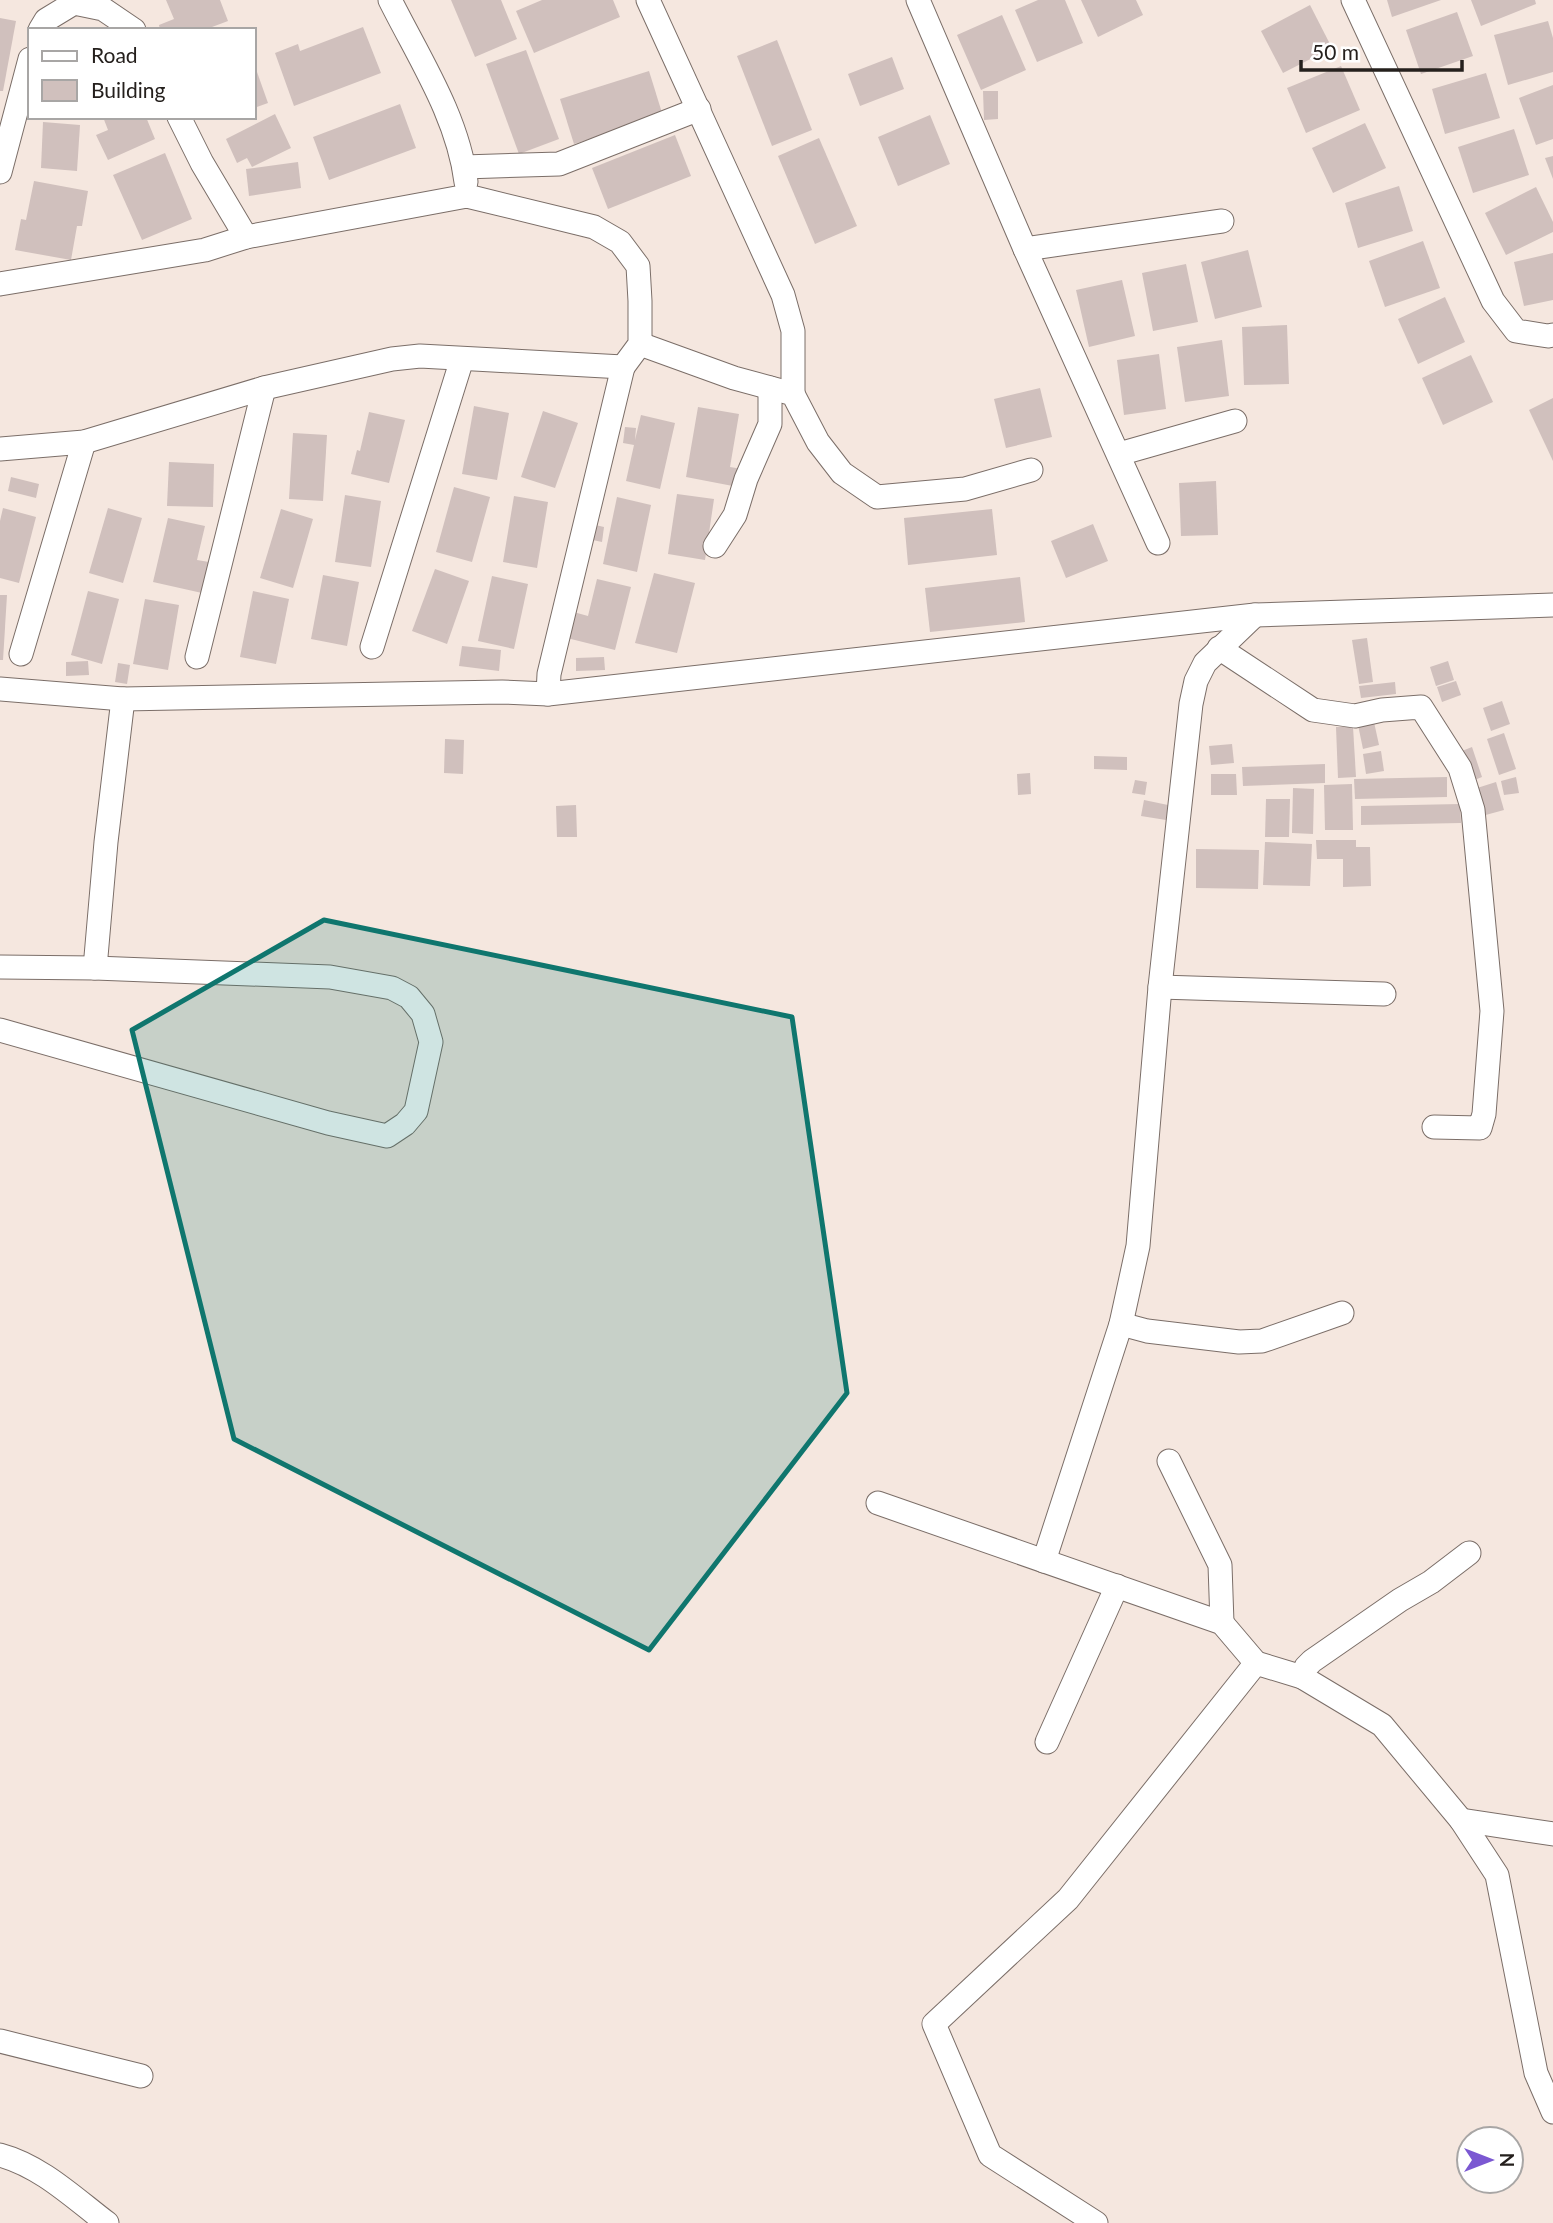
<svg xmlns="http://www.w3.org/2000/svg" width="1553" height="2223" font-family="Lato,sans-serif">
	<rect width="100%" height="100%" fill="#f5e7df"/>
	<g fill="#d0c0bd">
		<path d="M166,0h54l8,21 -24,9h-44l-1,-5 15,-6z"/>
		<path d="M451,0h50l16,39 -42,18z"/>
		<path d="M542,0h71l7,17 -86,36 -18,-42z"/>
		<path d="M1038,0h27l18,43 -46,19 -22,-52z"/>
		<path d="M1081,0h55l7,15 -45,22z"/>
		<path d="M1387,0h54l-49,17z"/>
		<path d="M1471,0h64l1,4 -55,22z"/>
		<path d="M1310,5l22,43 -49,25 -22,-42z"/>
		<path d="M1457,12l16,44 -52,18 -15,-44z"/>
		<path d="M1002,15l24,55 -45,20 -24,-55z"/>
		<path d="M0,18l16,3 -13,70h-3z"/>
		<path d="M1548,21l5,17v34l-45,13 -14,-50z"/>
		<path d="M363,27l18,46 -87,33 -19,-53 23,-9 2,7z"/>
		<path d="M777,40l35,90 -40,16 -35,-90z"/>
		<path d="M526,50l33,89 -40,15 -33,-90z"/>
		<path d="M892,57l12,32 -44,17 -12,-32z"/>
		<path d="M1341,66l19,44 -54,23 -19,-45z"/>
		<path d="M649,71l14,45 -89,28 -14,-45z"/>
		<path d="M257,72l11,31 -14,5v-35z"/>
		<path d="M1486,73l14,45 -55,16 -13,-45z"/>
		<path d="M1553,85v54l-17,6 -17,-47z"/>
		<path d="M983,91h15v28l-14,1z"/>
		<path d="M400,104l16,44 -87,32 -16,-43z"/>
		<path d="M275,114l16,34 -39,19 -5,-9 -10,5 -11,-24z"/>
		<path d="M930,115l20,49 -52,22 -20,-49z"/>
		<path d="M103,117h43l9,22 -47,21 -12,-25 12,-5z"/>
		<path d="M43,122l37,3 -3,46 -36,-3z"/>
		<path d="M1365,123l21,45 -53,25 -21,-45z"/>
		<path d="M1514,129l15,46 -56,18 -15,-46z"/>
		<path d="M675,135l16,41 -83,33 -16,-41z"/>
		<path d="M819,138l38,88 -42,18 -37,-88z"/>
		<path d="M165,153l27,66 -50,21 -29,-65z"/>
		<path d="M1553,156v23l-8,-21z"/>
		<path d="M298,162l3,26 -52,8 -3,-27z"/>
		<path d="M34,181l54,10 -6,35h-5l-6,34 -56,-10 6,-31 5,1z"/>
		<path d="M1399,186l14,45 -55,17 -13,-45z"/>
		<path d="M1536,187l17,35v10l-47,23 -21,-42z"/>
		<path d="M1423,241l17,47 -55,19 -16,-46z"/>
		<path d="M1248,250l14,57 -47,12 -14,-57z"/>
		<path d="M1553,253v47l-29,6 -10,-44z"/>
		<path d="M1186,264l12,58 -45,9 -11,-58z"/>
		<path d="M1122,280l13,56 -46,11 -13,-57z"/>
		<path d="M1445,297l20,45 -47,22 -20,-45z"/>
		<path d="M1287,325l2,59 -45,1 -2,-58z"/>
		<path d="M1222,340l7,56 -44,6 -8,-55z"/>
		<path d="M1159,354l7,55 -42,6 -7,-55z"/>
		<path d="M1471,355l22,47 -50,23 -21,-47z"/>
		<path d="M1040,388l12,49 -46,11 -12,-49z"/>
		<path d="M1553,398v63l-24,-51z"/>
		<path d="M474,406l35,7 -12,67 -35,-6z"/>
		<path d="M698,407l41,7 -9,53 12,2 -4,18 -52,-10z"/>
		<path d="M543,411l35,12 -23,65 -34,-11z"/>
		<path d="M369,412l36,8 -16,63 -38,-9 6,-24 3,1z"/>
		<path d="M641,415l34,8 -15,66 -34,-8 8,-36 -11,-2 2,-16 11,1 -1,12z"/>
		<path d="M293,433l34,2 -4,66 -34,-2z"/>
		<path d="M169,462l45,2 -1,43 -46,-1z"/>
		<path d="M11,477l28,7 -3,14 -28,-7z"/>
		<path d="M1216,481l2,54 -37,1 -2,-53z"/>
		<path d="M454,487l36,10 -18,65 -36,-10z"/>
		<path d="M677,494l37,5 -9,61 -37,-6z"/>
		<path d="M345,495l36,6 -10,66 -36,-5z"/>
		<path d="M514,496l34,6 -11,66 -34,-6z"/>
		<path d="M617,497l34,8 -14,67 -34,-8z"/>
		<path d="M3,508l33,9 -17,66 -19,-5v-57z"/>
		<path d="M108,508l34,10 -19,65 -34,-10z"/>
		<path d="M281,509l32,10 -20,69 -33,-10z"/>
		<path d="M992,509l5,46 -89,10 -4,-47z"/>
		<path d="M168,518l37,8 -8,34 12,2 -7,31 -49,-11z"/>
		<path d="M591,524l13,3 -2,15 -14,-3z"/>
		<path d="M1093,524l15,37 -42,17 -15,-37z"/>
		<path d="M435,569l34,12 -22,63 -35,-13z"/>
		<path d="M654,573l41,10 -18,70 -42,-10z"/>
		<path d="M323,575l36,7 -12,64 -36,-7z"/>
		<path d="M492,576l36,8 -14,65 -36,-8z"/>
		<path d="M1020,577l5,45 -95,10 -5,-44z"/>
		<path d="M597,579l34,8 -16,63 -52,-13 7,-26 18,5z"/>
		<path d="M88,591l31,8 -17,65 -31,-9z"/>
		<path d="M253,591l36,8 -13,65 -36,-7z"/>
		<path d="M0,595h7l-4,65h-3z"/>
		<path d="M145,599l34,6 -11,65 -35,-6z"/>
		<path d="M1367,638l6,44 -14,2 -7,-44z"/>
		<path d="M462,646l39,4 -2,21 -40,-5z"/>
		<path d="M604,657l1,13 -29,1v-13z"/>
		<path d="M88,661l1,14 -23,1v-14z"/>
		<path d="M1448,661l6,19 -18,6 -6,-19z"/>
		<path d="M118,663l12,2 -3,19 -12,-2z"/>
		<path d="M1456,681l5,14 -19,7 -5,-15z"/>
		<path d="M1395,682l1,12 -35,4 -2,-12z"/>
		<path d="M1502,701l8,23 -19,7 -8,-23z"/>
		<path d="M1374,722l5,23 -16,4 -5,-24z"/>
		<path d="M1336,727h17l3,50 -18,1z"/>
		<path d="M1504,733l12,36 -17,6 -12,-36z"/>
		<path d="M445,739l19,1 -1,34 -19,-1z"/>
		<path d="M1232,744l2,19 -23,2 -2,-19z"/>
		<path d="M1472,747l10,30 -10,4 -10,-30z"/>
		<path d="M1381,751l3,20 -18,3 -3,-20z"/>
		<path d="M1094,756l33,1v13l-33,-1z"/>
		<path d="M1325,764v19l-82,3 -1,-19z"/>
		<path d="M1030,773l1,21 -13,1 -1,-21z"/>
		<path d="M1211,774h25l1,21h-26z"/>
		<path d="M1447,777v20l-92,2 -1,-20z"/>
		<path d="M1516,777l3,16 -15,2 -3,-14z"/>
		<path d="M1135,780l12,2 -2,13 -13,-2z"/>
		<path d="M1496,782l8,28 -22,6 -8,-27z"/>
		<path d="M1352,784l1,46h-28l-1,-45z"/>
		<path d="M1293,788l21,1 -1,45 -21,-1z"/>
		<path d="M1266,799h24l-1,38h-24z"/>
		<path d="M1144,800l24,5 -2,15 -25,-4z"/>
		<path d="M1460,804l1,19 -100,2v-19z"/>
		<path d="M576,805l1,32h-20l-1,-31z"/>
		<path d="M1316,840h40v7h14l1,39 -28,1v-28h-26z"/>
		<path d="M1265,842l47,2 -2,42 -47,-1z"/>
		<path d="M1196,849l63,1 -1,39 -62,-1z"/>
	</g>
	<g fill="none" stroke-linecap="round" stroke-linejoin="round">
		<defs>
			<g id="street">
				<path d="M390,0c29,58 68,117 76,182"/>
				<path d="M648,0l135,295 10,36v63"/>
				<path d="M918,0l107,249 133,294"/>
				<path d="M1353,0l140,301 23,30 32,5 5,-1"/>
				<path d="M40,30l6,-10 28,-17 29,6 31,21"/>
				<path d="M179,117l23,46 44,74"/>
				<path d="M464,167l95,-3 140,-55"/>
				<path d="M0,172l30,-113"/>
				<path d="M1025,249l197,-28"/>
				<path d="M0,284l205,-34 41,-13 221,-41 127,31 26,15 18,24 2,35v43l-17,23 -203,-11 -28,3 -128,29 -180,54 -84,7"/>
				<path d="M640,344l94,34 59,16 25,48 24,31 35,24 88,-8 66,-19"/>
				<path d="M1119,454l116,-33"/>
				<path d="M715,546l20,-31 11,-36 24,-55v-36"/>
				<path d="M372,647l90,-288"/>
				<path d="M1219,648l94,62 42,6 27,-6 39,-3 39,61 13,42 19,201 -8,103 -4,14 -46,-1"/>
				<path d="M21,654l63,-212"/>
				<path d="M197,657l67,-269"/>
				<path d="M0,689l123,10 379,-7 46,2 707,-79 298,-10"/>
				<path d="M548,694l1,-20 74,-307"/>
				<path d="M0,967l95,1 235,9 62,11 17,9 14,17 8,28 -15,69 -11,13 -18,12 -59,-13 -328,-93"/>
				<path d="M95,968l11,-126 17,-143"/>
				<path d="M1160,987l224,7"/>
				<path d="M1121,1324l26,7 92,11 23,-1 80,-28"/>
				<path d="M1169,1461l51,104 2,58"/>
				<path d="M878,1503l344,120 34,40"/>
				<path d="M1044,1561l77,-237 17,-78 22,-259 31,-283 5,-23 9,-18 50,-48"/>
				<path d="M1302,1677l4,-10 6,-6 88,-61 31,-18 38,-29"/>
				<path d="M1047,1742l70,-156"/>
				<path d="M1461,1820l92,14"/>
				<path d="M0,2041l141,35"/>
				<path d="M0,2155c41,11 74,43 107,68"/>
				<path d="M1096,2223l-106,-68 -56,-131 134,-125 188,-236 46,14 80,48 79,95 36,55 39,198 17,39"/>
			</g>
		</defs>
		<use href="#street" stroke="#7b6e68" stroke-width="25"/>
		<use href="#street" stroke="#fff" stroke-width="23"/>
	</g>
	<path fill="#0f766e" fill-opacity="0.2" stroke="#0f766e" stroke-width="5" stroke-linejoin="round" d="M324,920l468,97 55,376 -198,257 -415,-211 -102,-409z"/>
	<rect x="28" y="28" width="228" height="91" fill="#ffffff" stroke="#a8a6a5" stroke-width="2"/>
	<rect x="42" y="51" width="35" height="10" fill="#ffffff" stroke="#a8a6a5" stroke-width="2"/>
	<text x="91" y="63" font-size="21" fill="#25201d">Road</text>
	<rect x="42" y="80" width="35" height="21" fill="#d0c0bd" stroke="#a8a6a5" stroke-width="2"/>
	<text x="91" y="98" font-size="21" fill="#25201d">Building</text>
	<g transform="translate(1490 2160) rotate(90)"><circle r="33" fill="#ffffff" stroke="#a8a6a5" stroke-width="2"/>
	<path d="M0-5L12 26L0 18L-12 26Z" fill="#7b58d2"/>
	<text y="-10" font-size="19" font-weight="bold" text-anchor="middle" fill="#25201d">N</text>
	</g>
	<path d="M1301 60v10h161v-10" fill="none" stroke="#25201d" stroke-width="3.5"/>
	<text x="1312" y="60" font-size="21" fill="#25201d" stroke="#ffffff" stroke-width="5" paint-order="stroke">50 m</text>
</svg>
